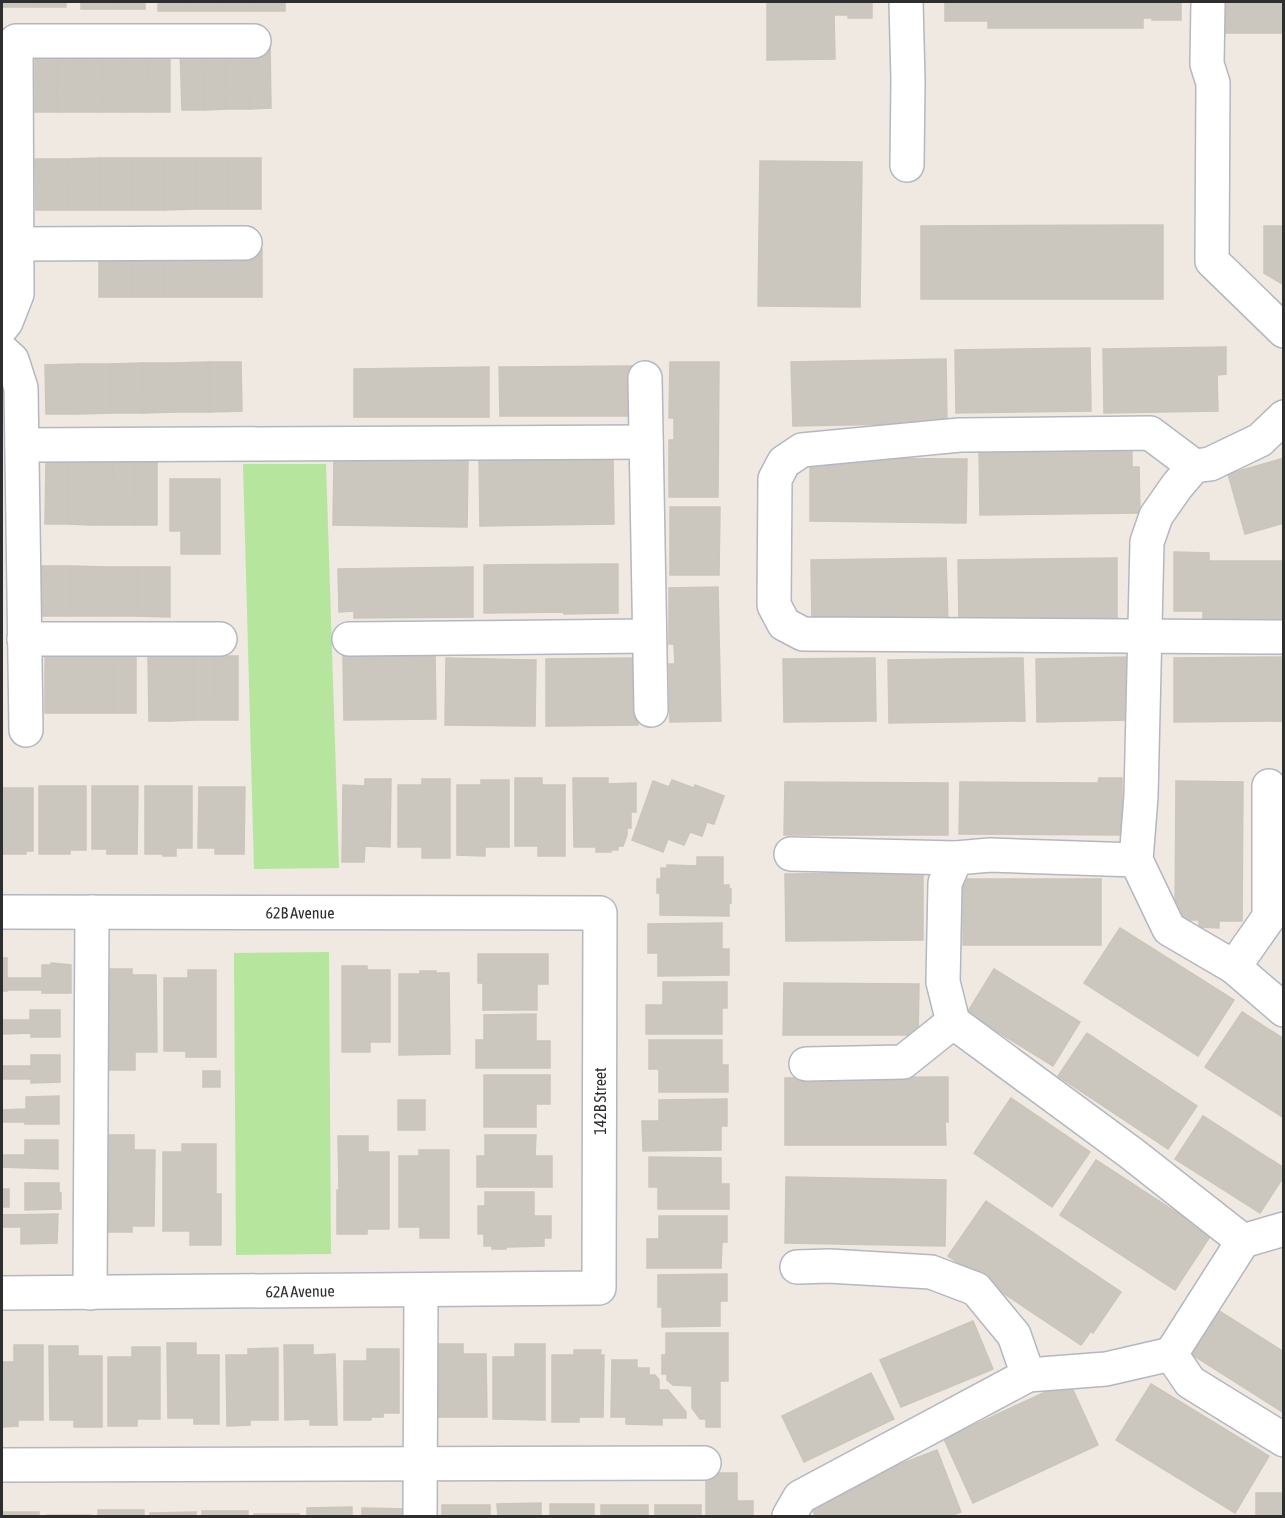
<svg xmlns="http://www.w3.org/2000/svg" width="1285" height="1518" font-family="'Asap Condensed',sans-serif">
	<rect width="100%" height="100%" fill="#efe9e1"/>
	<g fill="#b6e59e">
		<path d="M243,464h83l13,404 -85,1z"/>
		<path d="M329,952l2,302 -95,1 -2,-302z"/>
	</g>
	<g fill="#cbc7bf" stroke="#cbc5ba" stroke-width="1.5">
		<rect x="3" y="2" width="31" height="5"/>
		<rect x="34" y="2" width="32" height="5"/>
		<rect x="81" y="2" width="32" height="7"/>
		<rect x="113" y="2" width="32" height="7"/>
		<rect x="158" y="2" width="32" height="9"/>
		<rect x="190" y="2" width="32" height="9"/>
		<rect x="222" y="2" width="32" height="9"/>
		<rect x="254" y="2" width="31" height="9"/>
		<path d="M767,2h105v16h-24v-3h-14l1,44 -68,1z"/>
		<path d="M945,2h236v18h-29v-2h-9v10h-155v-7h-43z"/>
		<rect x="1216" y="2" width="68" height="31"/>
		<path d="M270,46l1,62 -22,1 -2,-62z"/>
		<path d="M35,47h23l-1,65h-22z"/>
		<path d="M58,47h22v65h-23z"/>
		<path d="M80,47h23l-1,65h-22z"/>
		<path d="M103,47h22v65h-23z"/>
		<path d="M125,47h23l-1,65h-22z"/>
		<path d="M148,47h22v65h-23z"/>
		<path d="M225,47l1,62 -22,1 -1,-62z"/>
		<path d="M225,47h22l2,62h-23z"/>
		<path d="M180,48h23l1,62h-22z"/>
		<path d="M100,158v52h-32l-1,-51z"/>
		<rect x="100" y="158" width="32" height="52"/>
		<rect x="132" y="158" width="32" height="52"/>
		<path d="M164,158h32v51l-32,1z"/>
		<rect x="196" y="158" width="32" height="51"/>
		<rect x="228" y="158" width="33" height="51"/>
		<path d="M35,159h32l1,51h-32z"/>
		<path d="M760,161l102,1 -2,145 -102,-1z"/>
		<path d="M1163,225v74h-242v-73z"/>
		<path d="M1264,226h20v59l-20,-12z"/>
		<rect x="99" y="249" width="33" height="48"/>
		<rect x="132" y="249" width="32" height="48"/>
		<rect x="164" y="249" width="33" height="48"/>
		<path d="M197,249h32l1,48h-33z"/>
		<path d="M229,249h33v48h-32z"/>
		<path d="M1226,347v27l-9,1 1,36 -114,2 -1,-64z"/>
		<path d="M1090,348l1,63 -135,2 -1,-63z"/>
		<path d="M946,359l1,64 -154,3 -2,-64z"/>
		<path d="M209,362v50h-33v-49z"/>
		<path d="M209,362h32l1,49 -33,1z"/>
		<path d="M670,362h49l-1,135h-49v-57h5v-22h-5z"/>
		<path d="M143,363l1,50h-33v-49z"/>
		<path d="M143,363h33v49l-32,1z"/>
		<path d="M78,364v50h-32l-1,-49z"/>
		<path d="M78,364h33v49l-33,1z"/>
		<path d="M632,366l1,50h-133l-1,-49z"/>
		<path d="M489,367v50h-135v-48z"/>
		<path d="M1132,449v18h7l1,46 -160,2 -1,-64z"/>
		<path d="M613,458l1,66 -134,2 -1,-67z"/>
		<path d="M810,458l157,1 -1,64 -156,-2z"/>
		<path d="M1284,458v65l-39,11 -17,-60z"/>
		<path d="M334,459l134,1 -1,67 -134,-2z"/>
		<path d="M46,461h22v63h-23z"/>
		<path d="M68,461l23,1 -1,63 -22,-1z"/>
		<path d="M91,462h22l-1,63h-22z"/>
		<path d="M113,462h22l-1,63h-22z"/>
		<path d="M135,462h22v63h-23z"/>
		<path d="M170,479h50v75h-39v-23h-11z"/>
		<path d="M670,507h50l-1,68h-49z"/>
		<path d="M1174,552l35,1v8h75v64l-81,-1v-13h-29z"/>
		<path d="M946,558l2,64 -136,2 -1,-64z"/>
		<path d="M1117,558v64l-158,1 -1,-63z"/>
		<path d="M618,564v49l-54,1 -1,-2 -79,1v-48z"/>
		<rect x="38" y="566" width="33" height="50"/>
		<path d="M71,566l33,1v49h-33z"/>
		<rect x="104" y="567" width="33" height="49"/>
		<path d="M137,567h33v50l-33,-1z"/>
		<path d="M473,567v50l-119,1v-7l-15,1 -1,-43z"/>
		<path d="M718,587l3,134 -51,1 -1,-58h6l-1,-20h-5v-56z"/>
		<rect x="45" y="650" width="22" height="63"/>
		<rect x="67" y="650" width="23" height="63"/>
		<rect x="90" y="650" width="23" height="63"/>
		<rect x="113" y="650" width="23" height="63"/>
		<path d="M435,652l1,67 -92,1 -1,-66z"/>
		<path d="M148,656h23v65h-22z"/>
		<path d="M171,656h22l1,64 -23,1z"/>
		<path d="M193,656h22l1,64h-22z"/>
		<path d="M215,656h23v64h-22z"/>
		<path d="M1129,657l1,63 -93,2 -1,-63z"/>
		<path d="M1284,657v64l-110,1v-64z"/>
		<path d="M446,658l90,2 -1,66 -90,-1z"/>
		<path d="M637,658l1,67 -92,1v-67z"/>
		<path d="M875,658l1,63 -92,1 -1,-63z"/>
		<path d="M1023,658l2,63 -136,2 -1,-63z"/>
		<path d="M515,778h27v7h23v71h-27v-10h-23z"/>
		<path d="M573,778h35v6l28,-1v29h-5v16h-4v7l-4,11h-5v4h-7v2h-15v-5h-22z"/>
		<path d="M1099,778h23v57l-163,-1 1,-52 138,1z"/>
		<path d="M365,779h26l-1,68 -25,-1 -1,16h-22l1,-77 22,1z"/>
		<path d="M422,779h28v79h-28v-11h-24v-62h24z"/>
		<path d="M481,780h28v67h-24v9l-28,-1v-70h24z"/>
		<path d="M672,780l22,8 1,-3 29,11 -10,28 -7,-2 -5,14 -12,-4 -6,13 -16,-6 -5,13 -31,-12 21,-59 16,6z"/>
		<path d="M1176,781l67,1 -1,139h-23v7l-20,-1v-7h-24z"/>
		<path d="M785,782l163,1v52h-164z"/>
		<path d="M39,786h47v64h-16v4h-31z"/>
		<path d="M92,786h46l-1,68h-30v-5h-15z"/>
		<path d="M145,786h47v62h-16v8h-13v-2h-18z"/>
		<path d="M199,787h46l-1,67h-29v-6h-17z"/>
		<path d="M2,788h31v63h-7v3h-24z"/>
		<path d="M697,857h26v28h6v4h2v14h-2v13l-69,-1v-22h-3v-14h4v-11h6v-3l30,1z"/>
		<path d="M923,873v67l-137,1 -1,-67z"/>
		<rect x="963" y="879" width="138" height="66"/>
		<path d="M722,923v26h7v26l-71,1v-23h-10v-29z"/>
		<path d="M1120,928l114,72 -36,56 -114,-73z"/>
		<path d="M478,954h70v30h-11v26h-54v-27h-5z"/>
		<rect x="2" y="958" width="5" height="33"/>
		<path d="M51,963l20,2v28h-29v-3h-35v-12h35v-13h9z"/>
		<path d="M342,966h25v4h23v72h-20v10h-28z"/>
		<path d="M102,969h30v6h24l1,77h-22v18h-32z"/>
		<path d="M994,969l86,53 -27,44 -86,-53z"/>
		<path d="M188,970h28v87h-30v-6h-22v-73h24z"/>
		<path d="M420,971h16v2h13l1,81 -51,1v-81h21z"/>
		<path d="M663,982h64v26h-5v26h-76v-29h17z"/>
		<path d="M784,983l135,1 -1,51h-135z"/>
		<path d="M30,1010h30v27h-29v-4l-29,1v-14h28z"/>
		<path d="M1242,1012l42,27v79l-79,-51z"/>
		<path d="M536,1014v27h14v27h-74v-28h8v-25z"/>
		<path d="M1087,1033l110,73 -29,43 -110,-73z"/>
		<path d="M649,1040h73v25h6v27h-69v-23h-10z"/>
		<path d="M31,1055h29v27l-29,1v-4h-29v-13h29z"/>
		<rect x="203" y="1071" width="17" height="16"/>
		<path d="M484,1075h66v29h-14v23h-52z"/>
		<path d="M948,1077v45h-3l1,23h-161v-67z"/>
		<path d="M59,1096v28h-34v-2h-23v-12l24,-1v-12z"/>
		<path d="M1011,1098l79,54 -38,55 -78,-54z"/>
		<path d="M727,1099v27h-6v24l-78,1 -1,-30h17v-21z"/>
		<rect x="398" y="1100" width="27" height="30"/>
		<path d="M1203,1116l81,52v8l-24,37 -85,-54z"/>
		<path d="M104,1135h30v15h21l-1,76h-22v6h-28z"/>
		<path d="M485,1135h51l-1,21h17v31h-75v-31h8z"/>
		<path d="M338,1136h30v16h21v77h-22v5h-30v-44h2z"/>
		<path d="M25,1140h33v29l-56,-2v-12h23z"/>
		<path d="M182,1144h34v50h5v51h-31v-14h-27v-79h19z"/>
		<path d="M419,1150h30v88h-29v-11h-21v-71h20z"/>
		<path d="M649,1157l72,1v26h8v25h-71v-22h-9z"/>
		<path d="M1096,1160l115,75 -36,55 -115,-75z"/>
		<path d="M786,1177l160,3 -1,66 -160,-3z"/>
		<path d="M25,1183h34v10h2v16l-36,1z"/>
		<rect x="2" y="1189" width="7" height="18"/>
		<path d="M485,1192h49v24h17v22h-7v8l-38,1v2h-14v-3h-8v-12h-6v-28h7z"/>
		<path d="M986,1201l135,91 -28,41 -2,-2 -10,14 -133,-89z"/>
		<path d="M58,1214l-1,29 -36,1v-17h-19v-12z"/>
		<path d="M659,1216h68v26h-5l-1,26h-74v-29h12z"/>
		<path d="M727,1274v27h-7v25l-58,1v-20h-4v-32z"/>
		<path d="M1216,1309l68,43v61l-96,-61z"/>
		<path d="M973,1321l20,48 -92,38 -21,-47z"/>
		<path d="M666,1333h62v48h-8v46h-14v-8h-6l-8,-11v-22l-19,-1 -6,-5v-6h-5v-19h4z"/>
		<path d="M167,1343h29v12h23v69h-25v-6h-26z"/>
		<path d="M434,1344h29v10h23l1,63h-53z"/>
		<path d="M515,1344h30v76l-52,-1v-62h22z"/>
		<path d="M14,1345h29v75h-25v6l-16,1v-65h12z"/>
		<path d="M284,1345h29v10l22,-1 2,71h-27v-6l-25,1z"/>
		<path d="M49,1346h29v10h24v71h-28v-7h-24z"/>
		<path d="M132,1347h28v72h-23v7h-29v-69h24z"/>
		<path d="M278,1348v72h-28v5l-23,1 -1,-71h22v-6z"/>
		<path d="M367,1349h32v64h-16v4h-12v3h-27v-59h23z"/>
		<path d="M574,1350h27l-1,5h4l-1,62h-24v5h-27v-67h22z"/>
		<path d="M612,1360h25v8h12v7h6l4,5v10h9l18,22v6h-24v7l-36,-1v-7h-15z"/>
		<path d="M871,1373l23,46 -90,43 -22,-46z"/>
		<path d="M1069,1381l29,64 -125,58 -29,-64z"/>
		<path d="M1151,1384l118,72 -34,57 -119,-73z"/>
		<path d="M937,1450l24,62 -12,4h-134l-6,-17z"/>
		<path d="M706,1473h31v28h16v15h-47z"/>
		<rect x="1256" y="1493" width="28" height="23"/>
		<path d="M541,1503v13h-43l-1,-12z"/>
		<rect x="550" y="1504" width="44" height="12"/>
		<rect x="442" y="1505" width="48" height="11"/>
		<rect x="601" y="1505" width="47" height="11"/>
		<rect x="655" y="1505" width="46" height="11"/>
		<path d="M352,1507v9h-45v-8z"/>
		<path d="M362,1508l45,1v7h-45z"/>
		<rect x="98" y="1510" width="46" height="6"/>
		<rect x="202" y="1511" width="46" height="5"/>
		<rect x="2" y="1512" width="37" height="4"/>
		<path d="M196,1512v4h-46v-3z"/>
		<rect x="254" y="1514" width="45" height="2"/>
		<rect x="47" y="1515" width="44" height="1"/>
	</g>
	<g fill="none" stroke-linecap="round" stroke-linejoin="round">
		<defs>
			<g id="minor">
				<path d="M906,2l2,78 -1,85"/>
				<path d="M1208,2l-1,62 6,19 -1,178 72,70"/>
				<path d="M16,244l229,-1"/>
				<path d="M2,327l4,-5 11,-28 -1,-253h238"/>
				<path d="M2,351l10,9 9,28 5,342"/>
				<path d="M645,378l6,332"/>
				<path d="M1284,417l-24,23 -50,24 -16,2 -17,20 -21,30 -9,26 -6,254 -5,64 33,69 65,38 50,43"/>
				<path d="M22,445l624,-3"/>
				<path d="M1194,466l-44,-33 -190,2 -158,15 -18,12 -9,17 -1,126 10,19 19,10 481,3"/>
				<path d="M24,639h196"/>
				<path d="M349,639l300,-3"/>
				<path d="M791,854l165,4"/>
				<path d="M1136,860l-146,-5 -34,3 -11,25 -2,99 10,40 178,131 112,88 41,-12"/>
				<path id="s1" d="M2,912l598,1 -1,375 -597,5"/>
				<path d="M1234,967l35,-50v-131"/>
				<path d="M806,1064l97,-2 50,-40"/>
				<path d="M1243,1241l-72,113 19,28 94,58"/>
				<path d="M797,1267l32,-1 102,6 45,17 38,46 14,40"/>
				<path d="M90,1293l2,-381"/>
				<path d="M2,1465l702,-2"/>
				<path d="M420,1516l1,-226"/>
				<path d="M789,1516l11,-19 228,-122 78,-6 65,-15"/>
			</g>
		</defs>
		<use href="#minor" stroke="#b4b7c1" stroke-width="36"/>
		<use href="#minor" stroke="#fff" stroke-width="33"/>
	</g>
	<g text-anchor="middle" stroke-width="6" stroke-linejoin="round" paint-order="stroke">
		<g font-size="16" fill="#2e2e2e" stroke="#fff">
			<text dy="6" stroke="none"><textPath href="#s1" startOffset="298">62B Avenue</textPath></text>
			<text transform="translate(600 1101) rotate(-90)" y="6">142B Street</text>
			<text transform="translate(300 1291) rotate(-1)" y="6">62A Avenue</text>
		</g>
	</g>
	<rect width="1285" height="1518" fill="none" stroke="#2e2e2e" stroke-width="6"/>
</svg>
